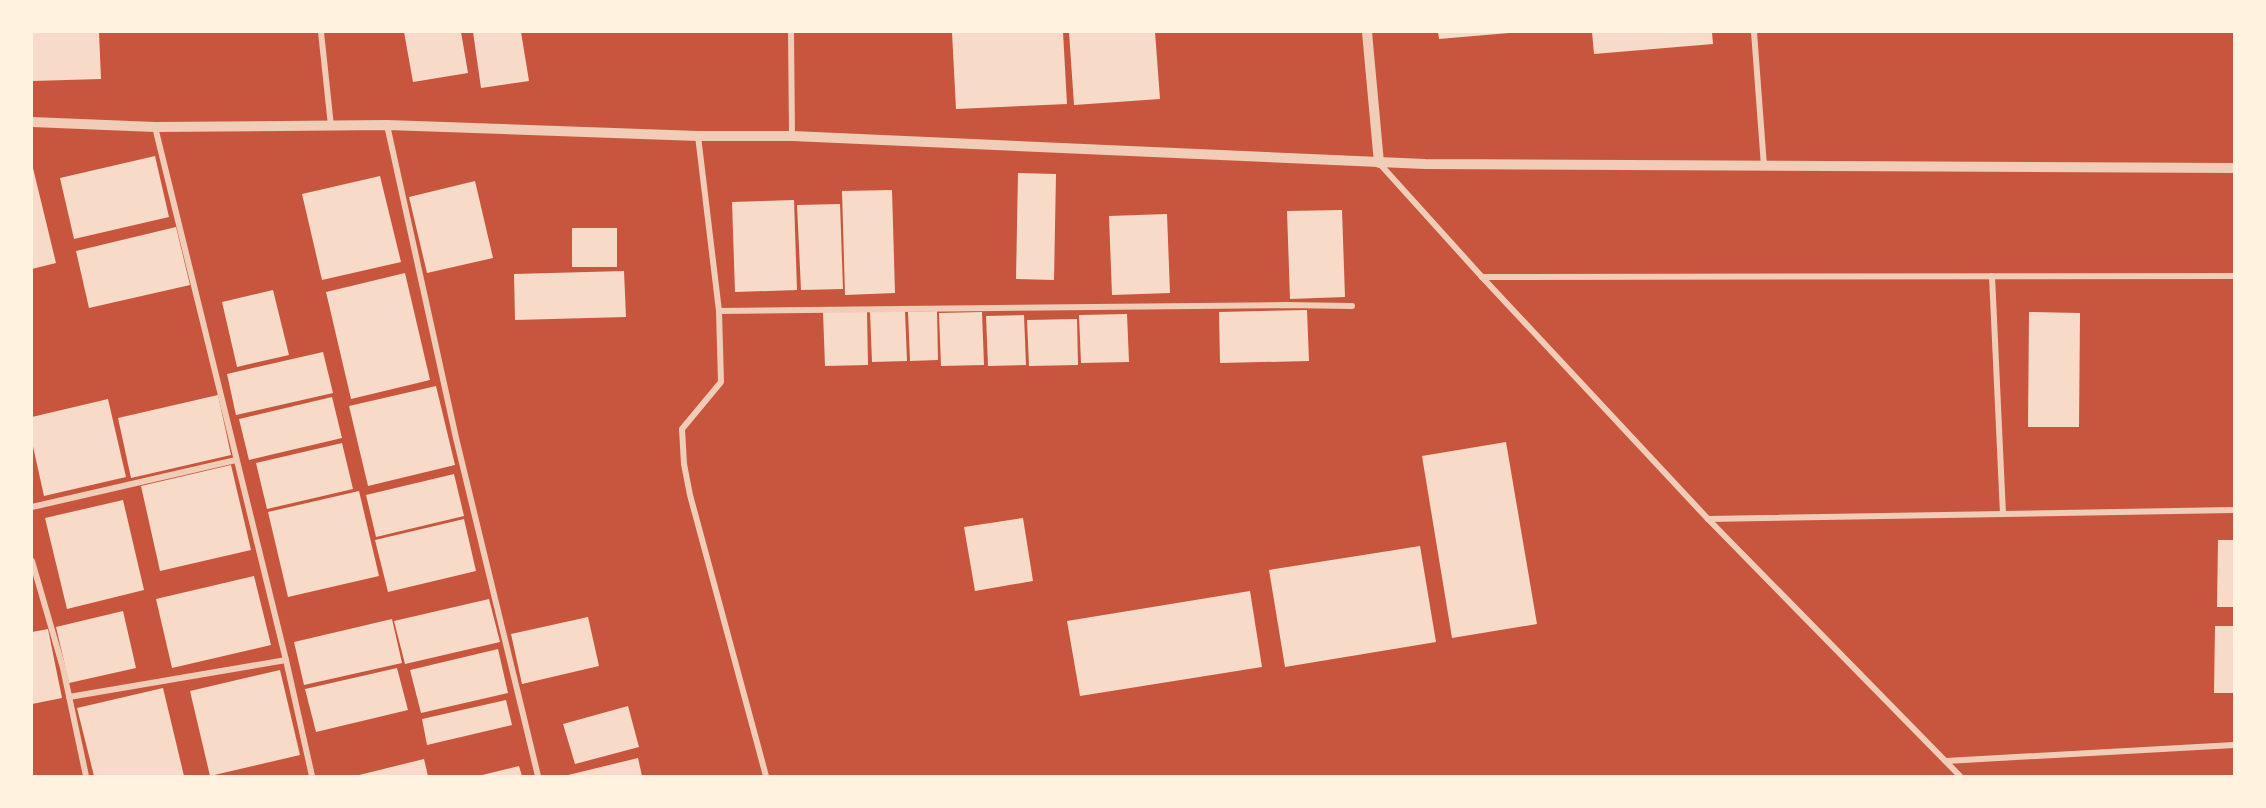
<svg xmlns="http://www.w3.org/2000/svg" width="2266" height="808" font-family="Lato,sans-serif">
	<rect width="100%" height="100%" fill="#c8553d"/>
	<g fill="#f7dbc8">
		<path d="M32,32h67l2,47 -69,2z"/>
		<path d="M404,32h57l7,41 -55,9z"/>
		<path d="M473,32h48l8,49 -48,7z"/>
		<path d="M952,32h111l4,72 -111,5z"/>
		<path d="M1069,32h86l5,67 -86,6z"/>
		<path d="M1438,32h71v1l-70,6z"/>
		<path d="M1592,32h120l1,12 -119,10z"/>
		<path d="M155,156l14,61 -95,22 -14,-61z"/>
		<path d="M32,164l24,99 -24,6z"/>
		<path d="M1018,173l38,1 -2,106 -38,-1z"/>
		<path d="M380,176l21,86 -79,18 -20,-86z"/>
		<path d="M475,181l18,77 -66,15 -18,-76z"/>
		<path d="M892,190l3,103 -50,2 -3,-104z"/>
		<path d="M794,200l3,90 -62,2 -3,-90z"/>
		<path d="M840,204l3,85 -42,1 -4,-85z"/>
		<path d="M1342,210l3,87 -55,2 -3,-88z"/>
		<path d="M1167,214l3,79 -58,2 -3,-79z"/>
		<path d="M176,227l14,58 -101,23 -13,-57z"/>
		<rect x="572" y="228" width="45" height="39"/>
		<path d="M624,271l2,46 -111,3 -1,-46z"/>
		<path d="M405,273l25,107 -79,19 -25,-107z"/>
		<path d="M273,290l16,65 -52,12 -15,-65z"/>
		<path d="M1307,310l2,51 -89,2 -1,-51z"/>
		<path d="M867,311l1,54 -43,1 -2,-54z"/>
		<path d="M905,311l2,50 -35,1 -2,-50z"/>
		<path d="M937,311l1,49 -28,1 -2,-49z"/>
		<path d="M982,312l2,53 -43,1 -2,-53z"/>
		<path d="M2029,312l51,1 -1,114h-51z"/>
		<path d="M1127,314l2,48 -48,1 -2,-48z"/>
		<path d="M1024,315l2,50 -38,1 -2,-50z"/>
		<path d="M1077,319l1,46 -49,1 -2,-46z"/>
		<path d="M323,352l10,41 -97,22 -9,-41z"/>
		<path d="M436,386l19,79 -87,21 -19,-80z"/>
		<path d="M218,395l13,60 -100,23 -13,-60z"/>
		<path d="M332,397l10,41 -93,22 -10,-41z"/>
		<path d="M108,399l18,78 -82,19 -12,-54v-25z"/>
		<path d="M1506,442l31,182 -85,14 -30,-182z"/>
		<path d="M342,443l11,46 -86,20 -11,-46z"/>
		<path d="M231,465l20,85 -91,21 -19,-85z"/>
		<path d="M454,474l10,42 -88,21 -10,-42z"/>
		<path d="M359,491l20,85 -91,21 -20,-85z"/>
		<path d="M123,500l21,90 -77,19 -22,-91z"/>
		<path d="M1023,518l10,63 -58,10 -11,-64z"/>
		<path d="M464,519l12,52 -88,21 -13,-52z"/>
		<path d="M2218,540h16v67h-17z"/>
		<path d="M1420,546l16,96 -151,25 -16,-97z"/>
		<path d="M254,576l17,69 -99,23 -16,-69z"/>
		<path d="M1250,591l12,76 -182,29 -13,-75z"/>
		<path d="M489,599l11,43 -95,22 -11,-43z"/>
		<path d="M123,611l13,57 -67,15 -13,-56z"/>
		<path d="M588,617l11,49 -77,18 -11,-50z"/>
		<path d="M392,619l10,44 -98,22 -10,-43z"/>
		<path d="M2215,626h19v67h-20z"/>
		<path d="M48,629l14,69 -30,6v-72z"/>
		<path d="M498,649l10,44 -87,20 -11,-43z"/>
		<path d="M397,668l11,42 -92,22 -11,-43z"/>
		<path d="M280,670l20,85 -90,21 -20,-85z"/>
		<path d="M163,688l21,88h-90l-17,-68z"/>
		<path d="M506,700l6,25 -85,20 -5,-26z"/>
		<path d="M628,706l11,41 -64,17 -12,-40z"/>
		<path d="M638,758l4,18h-78z"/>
		<path d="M424,759l4,17h-73z"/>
		<path d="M519,766l3,10h-44z"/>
	</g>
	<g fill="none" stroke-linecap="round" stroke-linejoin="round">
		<g stroke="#f1ccb7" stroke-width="6">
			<path d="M321,32l10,94"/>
			<path d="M791,32l1,104"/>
			<path d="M1754,32l10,134"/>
			<path d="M387,125l69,313 82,338"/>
			<path d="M155,127l131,533 26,116"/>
			<path d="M698,136l21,175 2,71 -39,47 2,35 6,31 76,281"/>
			<path d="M1379,163l103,114 226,242 252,257"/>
			<path d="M1992,276l11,238"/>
			<path d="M1482,277l752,-1"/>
			<path d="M719,311l567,-6 66,1"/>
			<path d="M32,507l204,-47"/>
			<path d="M1708,519l526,-9"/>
			<path d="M32,561l31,107 23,108"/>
			<path d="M69,697l217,-37"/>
			<path d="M1946,761l288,-16"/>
		</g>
		<g stroke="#f1ccb7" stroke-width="10">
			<path d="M1367,32l12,131"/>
			<path d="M32,122l123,5 232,-2 311,11h94l633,28 809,4"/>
		</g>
	</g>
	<rect width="2266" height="808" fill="none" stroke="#fff3e0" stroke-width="66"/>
</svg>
